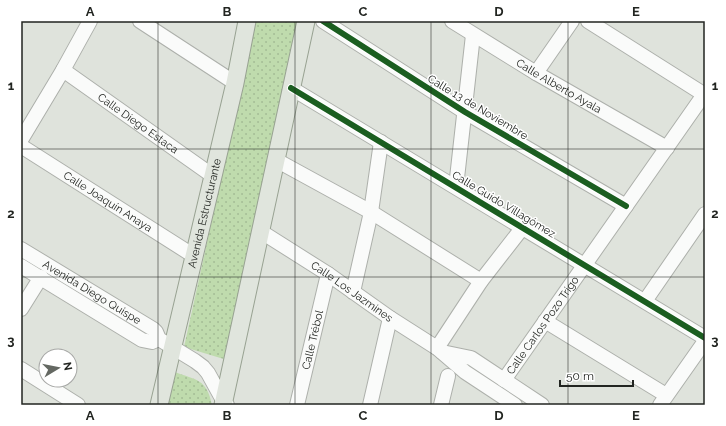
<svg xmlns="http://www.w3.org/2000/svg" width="726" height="426" font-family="Raleway,sans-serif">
	<defs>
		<pattern id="grass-dots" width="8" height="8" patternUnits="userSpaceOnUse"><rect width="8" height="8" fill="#bfdbad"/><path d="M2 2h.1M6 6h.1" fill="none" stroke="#a4bc95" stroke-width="1.8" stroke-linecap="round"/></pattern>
	</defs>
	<rect width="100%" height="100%" fill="#dfe3dc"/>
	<g fill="url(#grass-dots)">
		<path d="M256,21h45l-74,339 -43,-13z"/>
		<path d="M175,372c21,8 32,7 37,33h-45z"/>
	</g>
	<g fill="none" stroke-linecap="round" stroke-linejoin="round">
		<defs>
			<g id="minor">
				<path d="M140,21l95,62"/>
				<path d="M323,21l142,91 161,94"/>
				<path id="s1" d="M452,21l84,52 131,75"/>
				<path d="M588,21l117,74"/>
				<path id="s2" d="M63,70l150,106"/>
				<path d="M536,73l36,-52"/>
				<path d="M291,88l414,250"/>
				<path d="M21,140l42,-70 27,-49"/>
				<path id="s3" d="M21,146l173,110"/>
				<path d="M276,160l95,52 110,69"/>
				<path d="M456,187l17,-152"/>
				<path id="s4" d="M260,231l68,43 62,44 47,30 28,24 50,33"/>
				<path id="s5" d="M21,249l132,80 3,3 3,7 36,22 8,6 5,6 16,29 3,3"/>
				<path d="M21,266l121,74 10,2 7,-3"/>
				<path d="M353,292l18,-80 10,-70"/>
				<path d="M645,301l60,-87"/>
				<path d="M21,309l20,-32"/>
				<path d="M545,321l121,74"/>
				<path d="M437,348l44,-67 42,-54"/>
				<path d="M442,352l29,6 71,47"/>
				<path d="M21,369l57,36"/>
				<path id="s6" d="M504,380l201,-287"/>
				<path id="s7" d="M297,405l31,-131"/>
				<path d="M370,405l20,-87"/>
				<path d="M441,405l7,-29"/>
				<path d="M660,405l45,-64"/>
			</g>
			<g id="major">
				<path id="s8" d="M159,405l76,-322 12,-62"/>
				<path d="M223,405l83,-384"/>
			</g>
		</defs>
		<use href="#minor" stroke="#adb0ab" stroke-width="16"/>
		<use href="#major" stroke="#98a292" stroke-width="19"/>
		<use href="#minor" stroke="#fafbfa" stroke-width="14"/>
		<use href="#major" stroke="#e0e5dd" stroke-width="17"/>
		<defs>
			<g id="cycleway">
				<path d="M323,21l142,91 161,94"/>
				<path d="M291,88l414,250"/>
			</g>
		</defs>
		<use href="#cycleway" stroke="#fff" stroke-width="8"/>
		<use href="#cycleway" stroke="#1b5e20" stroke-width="6"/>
	</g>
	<path fill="none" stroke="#222521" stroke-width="1" stroke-opacity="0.55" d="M158,21v384M295,21v384M431,21v384M568,21v384M21,149h684M21,277h684"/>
	<g text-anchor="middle" stroke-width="3" stroke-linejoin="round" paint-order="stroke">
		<g font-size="11" fill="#222521" stroke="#fff">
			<text dy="4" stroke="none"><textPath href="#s1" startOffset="125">Calle Alberto Ayala</textPath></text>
			<text transform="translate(478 107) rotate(31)" y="4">Calle 13 de Noviembre</text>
			<text dy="4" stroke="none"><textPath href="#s2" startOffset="92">Calle Diego Estaca</textPath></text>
			<text dy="4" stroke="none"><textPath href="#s3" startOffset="103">Calle Joaquín Anaya</textPath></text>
			<text transform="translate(504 204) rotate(31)" y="4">Calle Guido Villagómez</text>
			<text dy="4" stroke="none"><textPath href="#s8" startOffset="197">Avenida Estructurante</textPath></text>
			<text dy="4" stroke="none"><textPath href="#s4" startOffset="110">Calle Los Jazmines</textPath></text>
			<text dy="4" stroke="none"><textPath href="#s5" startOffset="83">Avenida Diego Quispe</textPath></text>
			<text dy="4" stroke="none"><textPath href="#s6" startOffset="67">Calle Carlos Pozo Trigo</textPath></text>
			<text dy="4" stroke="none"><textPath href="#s7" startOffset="67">Calle Trébol</textPath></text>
		</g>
	</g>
	<rect width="726" height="426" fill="none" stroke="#ffffff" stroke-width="44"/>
	<g transform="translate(58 368) rotate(80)"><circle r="19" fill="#ffffff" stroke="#a7a8a6"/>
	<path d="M0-3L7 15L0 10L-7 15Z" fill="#646862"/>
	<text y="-6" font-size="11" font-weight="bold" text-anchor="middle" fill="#222521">N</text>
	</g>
	<path d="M560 380v6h73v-6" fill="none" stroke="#222521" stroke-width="2"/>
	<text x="566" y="380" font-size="12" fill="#222521" stroke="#ffffff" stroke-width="3" paint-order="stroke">50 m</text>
	<rect x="22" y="22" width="682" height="382" fill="none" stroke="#222521" stroke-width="1.5"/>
	<g font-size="13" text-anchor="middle" font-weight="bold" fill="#222521">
		<text x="90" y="16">A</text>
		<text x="227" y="16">B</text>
		<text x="363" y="16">C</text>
		<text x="499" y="16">D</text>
		<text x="636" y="16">E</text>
		<text x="11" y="90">1</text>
		<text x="715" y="90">1</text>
		<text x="11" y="218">2</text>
		<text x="715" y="218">2</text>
		<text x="11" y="345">3</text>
		<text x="715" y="345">3</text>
		<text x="90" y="420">A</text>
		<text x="227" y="420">B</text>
		<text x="363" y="420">C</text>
		<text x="499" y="420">D</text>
		<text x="636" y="420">E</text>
	</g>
</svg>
